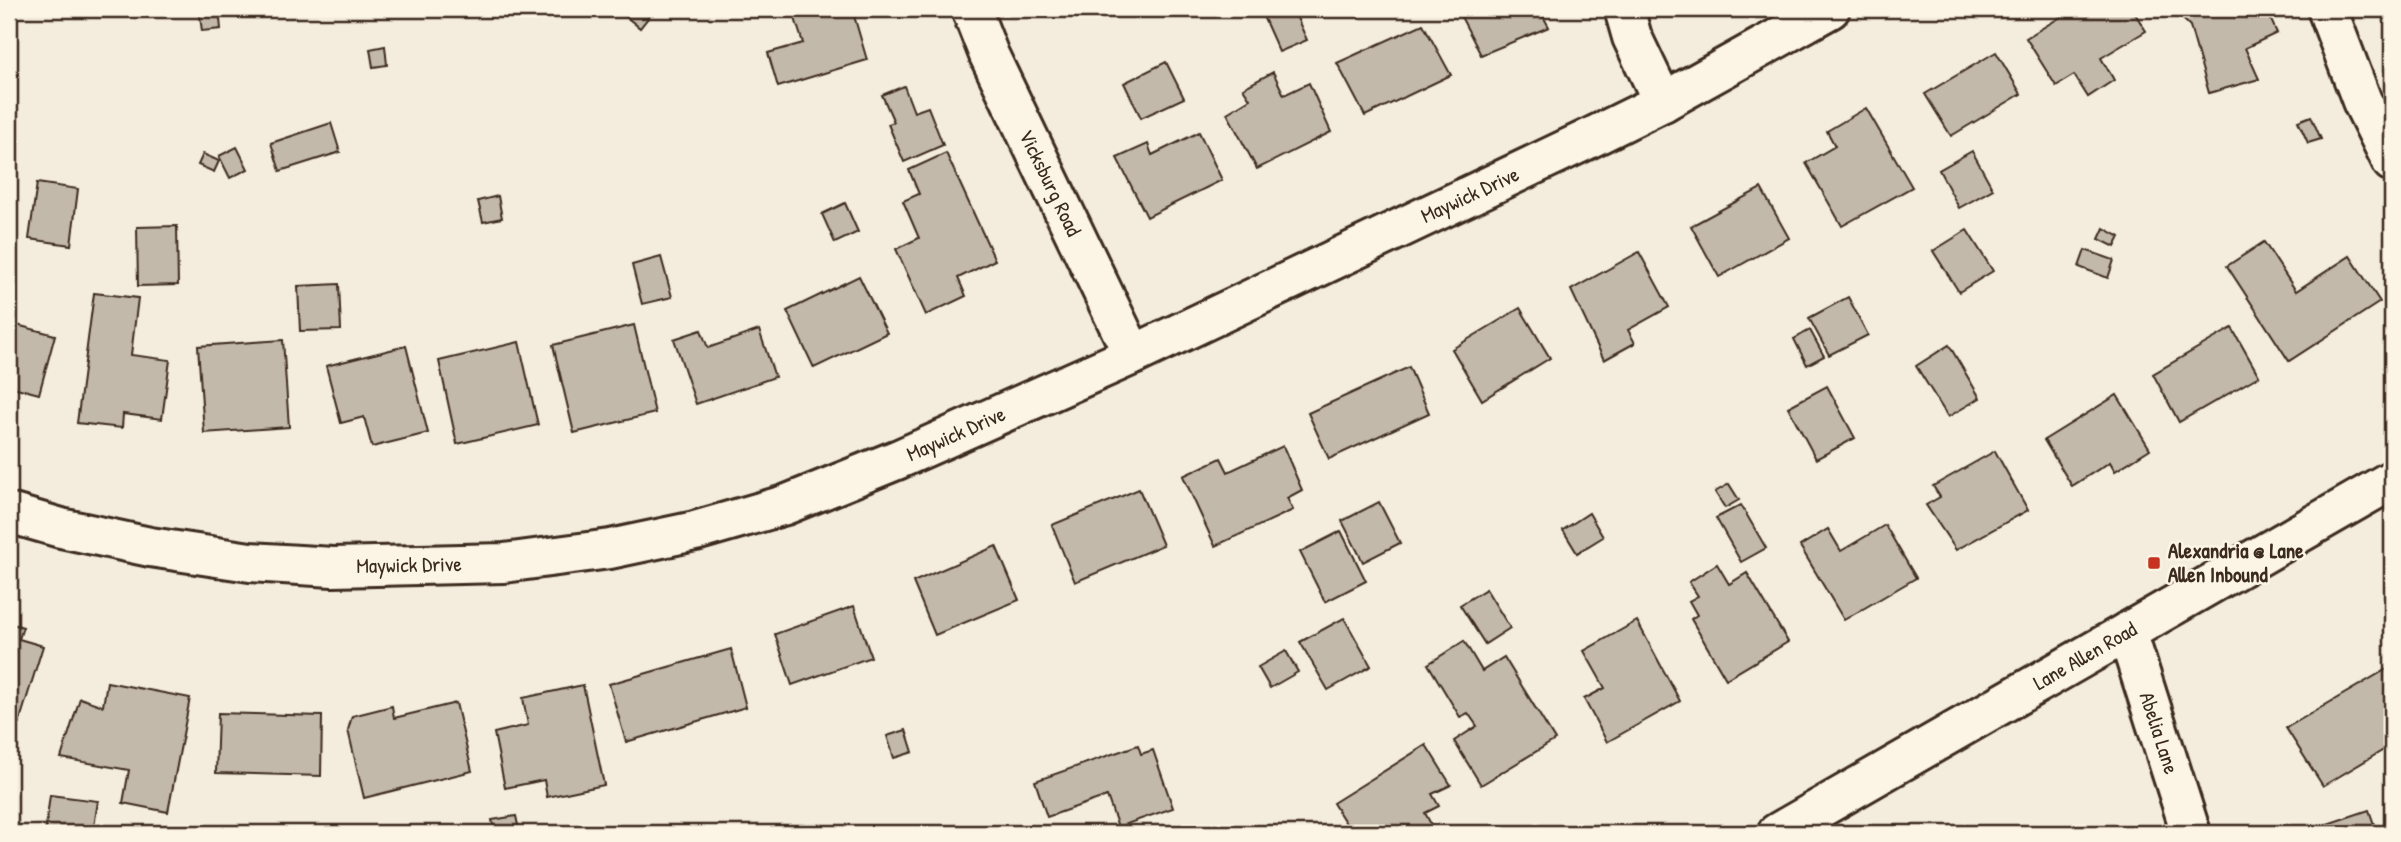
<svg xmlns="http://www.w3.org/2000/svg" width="2401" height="842" font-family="'Patrick Hand',sans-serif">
	<rect width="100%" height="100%" fill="#f4eddd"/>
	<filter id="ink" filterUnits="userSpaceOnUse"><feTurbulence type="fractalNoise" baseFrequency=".0143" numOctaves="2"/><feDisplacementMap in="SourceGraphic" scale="14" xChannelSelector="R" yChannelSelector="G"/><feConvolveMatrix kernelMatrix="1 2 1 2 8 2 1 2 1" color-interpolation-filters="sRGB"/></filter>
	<g filter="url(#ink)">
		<g fill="#c3b9aa" stroke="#3b2a1e" stroke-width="2">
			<path d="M199,9h20l2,20 -19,2z"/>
			<path d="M629,9h26l-15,19 -16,-13z"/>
			<path d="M792,9h60l15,51 -89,27 -10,-34 35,-10z"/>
			<path d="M1275,9h18l14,31 -28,12 -17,-38z"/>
			<path d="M1462,9h77l10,18 -68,28 -23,-44z"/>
			<path d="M2074,9h58l14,22 -45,27 13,22 -26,17 -14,-22 -18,11 -30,-48z"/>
			<path d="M2173,9h93l11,24 -32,15 14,31 -50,14 -19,-67z"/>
			<path d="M1423,24l28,51 -86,41 -28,-53z"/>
			<path d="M385,46l2,19 -14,2 -3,-18z"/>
			<path d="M1996,52l25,42 -70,42 -26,-42z"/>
			<path d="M1166,62l18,36 -43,20 -17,-35z"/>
			<path d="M1273,72l11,23 25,-12 22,49 -74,37 -30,-56 23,-14 -7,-11z"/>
			<path d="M904,86l10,26 14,-5 15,38 -39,17 -16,-38 6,-2 -12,-27z"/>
			<path d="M1866,108l46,79 -70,39 -36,-63 29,-17 -8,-15z"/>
			<path d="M2311,116l10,23 -13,4 -10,-22z"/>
			<path d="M331,123l9,29 -60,19 -9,-28z"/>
			<path d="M1199,132l23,48 -75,37 -30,-59 31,-14 4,11z"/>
			<path d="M237,147l11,22 -18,9 -11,-22z"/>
			<path d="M1972,151l21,38 -34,19 -20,-38z"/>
			<path d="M946,153l49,107 -37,18 8,18 -40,19 -30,-66 23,-11 -16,-37 16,-7 -10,-24z"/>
			<path d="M203,154l16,7 -5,11 -16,-7z"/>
			<path d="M37,183l41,6 -7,56 -42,-6z"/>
			<path d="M1761,188l28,50 -70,39 -28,-51z"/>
			<path d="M498,196l4,22 -19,4 -5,-21z"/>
			<path d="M845,203l13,29 -23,11 -13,-29z"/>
			<path d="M177,226l1,59 -40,1 -1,-59z"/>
			<path d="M2104,228l16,9 -5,10 -16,-8z"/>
			<path d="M1967,230l26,41 -34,21 -26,-41z"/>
			<path d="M2264,242l32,49 54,-35 30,46 -91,59 -62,-95z"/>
			<path d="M2085,250l29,10 -6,18 -29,-11z"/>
			<path d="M1639,252l30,55 -41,23 7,13 -31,17 -33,-70z"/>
			<path d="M661,257l11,40 -30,7 -10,-39z"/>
			<path d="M859,276l28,57 -73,35 -27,-57z"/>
			<path d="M339,284l2,46 -41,1 -2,-45z"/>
			<path d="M9,287l8,2 -8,30z"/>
			<path d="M94,293l44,5 -7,57 39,5 -8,59 -39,-5 -1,14 -45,-5z"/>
			<path d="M1848,297l20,38 -39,20 -20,-37z"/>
			<path d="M1520,308l30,50 -68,42 -30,-51z"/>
			<path d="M9,323l46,12 -16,59 -30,-8z"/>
			<path d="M634,325l21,88 -81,20 -21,-88z"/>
			<path d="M2232,328l27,48 -80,46 -26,-48z"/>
			<path d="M701,330l7,18 51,-18 16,47 -79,27 -22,-65z"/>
			<path d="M1810,330l14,26 -17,9 -13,-26z"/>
			<path d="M283,340l6,87 -85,6 -6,-87z"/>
			<path d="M519,342l19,83 -81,19 -18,-83z"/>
			<path d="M1949,345l31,53 -32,19 -32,-51z"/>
			<path d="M406,346l22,87 -56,14 -8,-30 -23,6 -15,-57z"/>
			<path d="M1409,367l20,46 -100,46 -21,-46z"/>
			<path d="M1827,386l28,52 -39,21 -28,-52z"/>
			<path d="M2117,395l33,54 -35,22 -5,-9 -38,24 -28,-46z"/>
			<path d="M1283,446l19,44 -15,8 6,12 -78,36 -32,-70 38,-18 7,14z"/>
			<path d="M1995,451l33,59 -72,40 -30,-45 14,-8 -7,-11z"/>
			<path d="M1729,484l10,16 -14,8 -10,-16z"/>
			<path d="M1139,489l24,56 -88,37 -23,-57z"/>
			<path d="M1379,502l21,41 -37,19 -21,-41z"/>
			<path d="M1741,505l25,43 -25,14 -25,-44z"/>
			<path d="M1589,513l14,24 -26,16 -14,-23z"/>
			<path d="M1885,525l31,53 -72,42 -44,-74 28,-17 13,22z"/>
			<path d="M1341,531l25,50 -41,21 -25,-50z"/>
			<path d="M996,546l23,54 -84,35 -22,-53z"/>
			<path d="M1717,564l12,20 18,-11 41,69 -62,37 -35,-60 6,-4 -8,-14 9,-5 -9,-14z"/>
			<path d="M1486,589l24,39 -25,16 -25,-39z"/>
			<path d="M854,606l17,51 -79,28 -17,-51z"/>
			<path d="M1344,618l27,48 -43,24 -28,-48z"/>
			<path d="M1637,621l43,80 -73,41 -23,-43 21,-11 -21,-37z"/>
			<path d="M9,623l14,4 -4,12 24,7 -34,109z"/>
			<path d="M1464,641l18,30 22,-14 51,83 -74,45 -27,-44 23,-15 -9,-13 -8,4 -32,-53z"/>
			<path d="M731,649l15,58 -120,35 -17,-58z"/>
			<path d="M1286,651l12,21 -28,16 -12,-21z"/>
			<path d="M2392,666v79l-69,41 -37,-58z"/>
			<path d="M107,682l83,16 -22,114 -45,-9 6,-33 -68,-12 19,-60 23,8z"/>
			<path d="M583,685l21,100 -57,12 -3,-17 -39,8 -11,-55 34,-8 -5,-27z"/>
			<path d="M456,703l16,68 -108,27 -16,-68 4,-14 40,-10 2,12z"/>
			<path d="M218,713l104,3 -1,60 -105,-3z"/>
			<path d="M906,730l7,22 -19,6 -7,-22z"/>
			<path d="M1138,745l3,9 12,-4 20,58 -55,19 -11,-31 -60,21 -12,-36z"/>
			<path d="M1426,745l25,40 -19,9 7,12 -14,7 8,15 -8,5h-73l-19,-30z"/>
			<path d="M50,795l48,6 -5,32h-48z"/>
			<path d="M2369,810l8,23h-56l-3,-6z"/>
			<path d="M516,816l3,14 -24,3 -3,-13z"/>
		</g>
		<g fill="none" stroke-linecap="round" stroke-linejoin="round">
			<defs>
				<g id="minor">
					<path d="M971,9l18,46 144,300"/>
					<path d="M1624,9l8,28 31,65"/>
					<path d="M2327,9l35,92 30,61"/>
					<path d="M9,513l52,15 89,19 100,15 83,5 171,-4 106,-14 85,-18 90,-26 114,-46 234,-104 451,-214 79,-39 167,-93"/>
					<path d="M2127,632l64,201"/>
				</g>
				<path id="major" d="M1777,833l615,-353"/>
			</defs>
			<use href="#minor" stroke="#3b2a1e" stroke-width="44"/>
			<use href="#major" stroke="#3b2a1e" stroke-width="44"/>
			<use href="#minor" stroke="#fcf5e5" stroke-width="38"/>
			<use href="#major" stroke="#fcf5e5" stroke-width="38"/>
		</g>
	</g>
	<rect fill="#c8321e" stroke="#fcf5e5" stroke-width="2.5" x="2147" y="556" width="14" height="14" rx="3.5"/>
	<g text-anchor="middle" stroke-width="5" stroke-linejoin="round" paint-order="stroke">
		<g font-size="21" fill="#3b2a1e" stroke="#fcf5e5">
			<text transform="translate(1050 183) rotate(64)" y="7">Vicksburg Road</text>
			<text transform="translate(1470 195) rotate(-25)" y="7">Maywick Drive</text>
			<text transform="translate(956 434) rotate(-24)" y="7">Maywick Drive</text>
			<text transform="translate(409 565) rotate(-1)" y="7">Maywick Drive</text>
			<text transform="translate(2085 656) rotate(-30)" y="7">Lane Allen Road</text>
			<text transform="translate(2159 733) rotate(72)" y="7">Abelia Lane</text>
		</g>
		<g font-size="21" font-weight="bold" fill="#3b2a1e" stroke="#fcf5e5" text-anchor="start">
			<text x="2168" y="558">Alexandria @ Lane<tspan x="2168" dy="24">Allen Inbound</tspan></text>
		</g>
	</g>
	<rect width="2401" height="842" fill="none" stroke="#fcf5e5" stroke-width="35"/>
	<rect x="18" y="18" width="2366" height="807" fill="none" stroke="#3b2a1e" stroke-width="2.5" filter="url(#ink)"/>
</svg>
